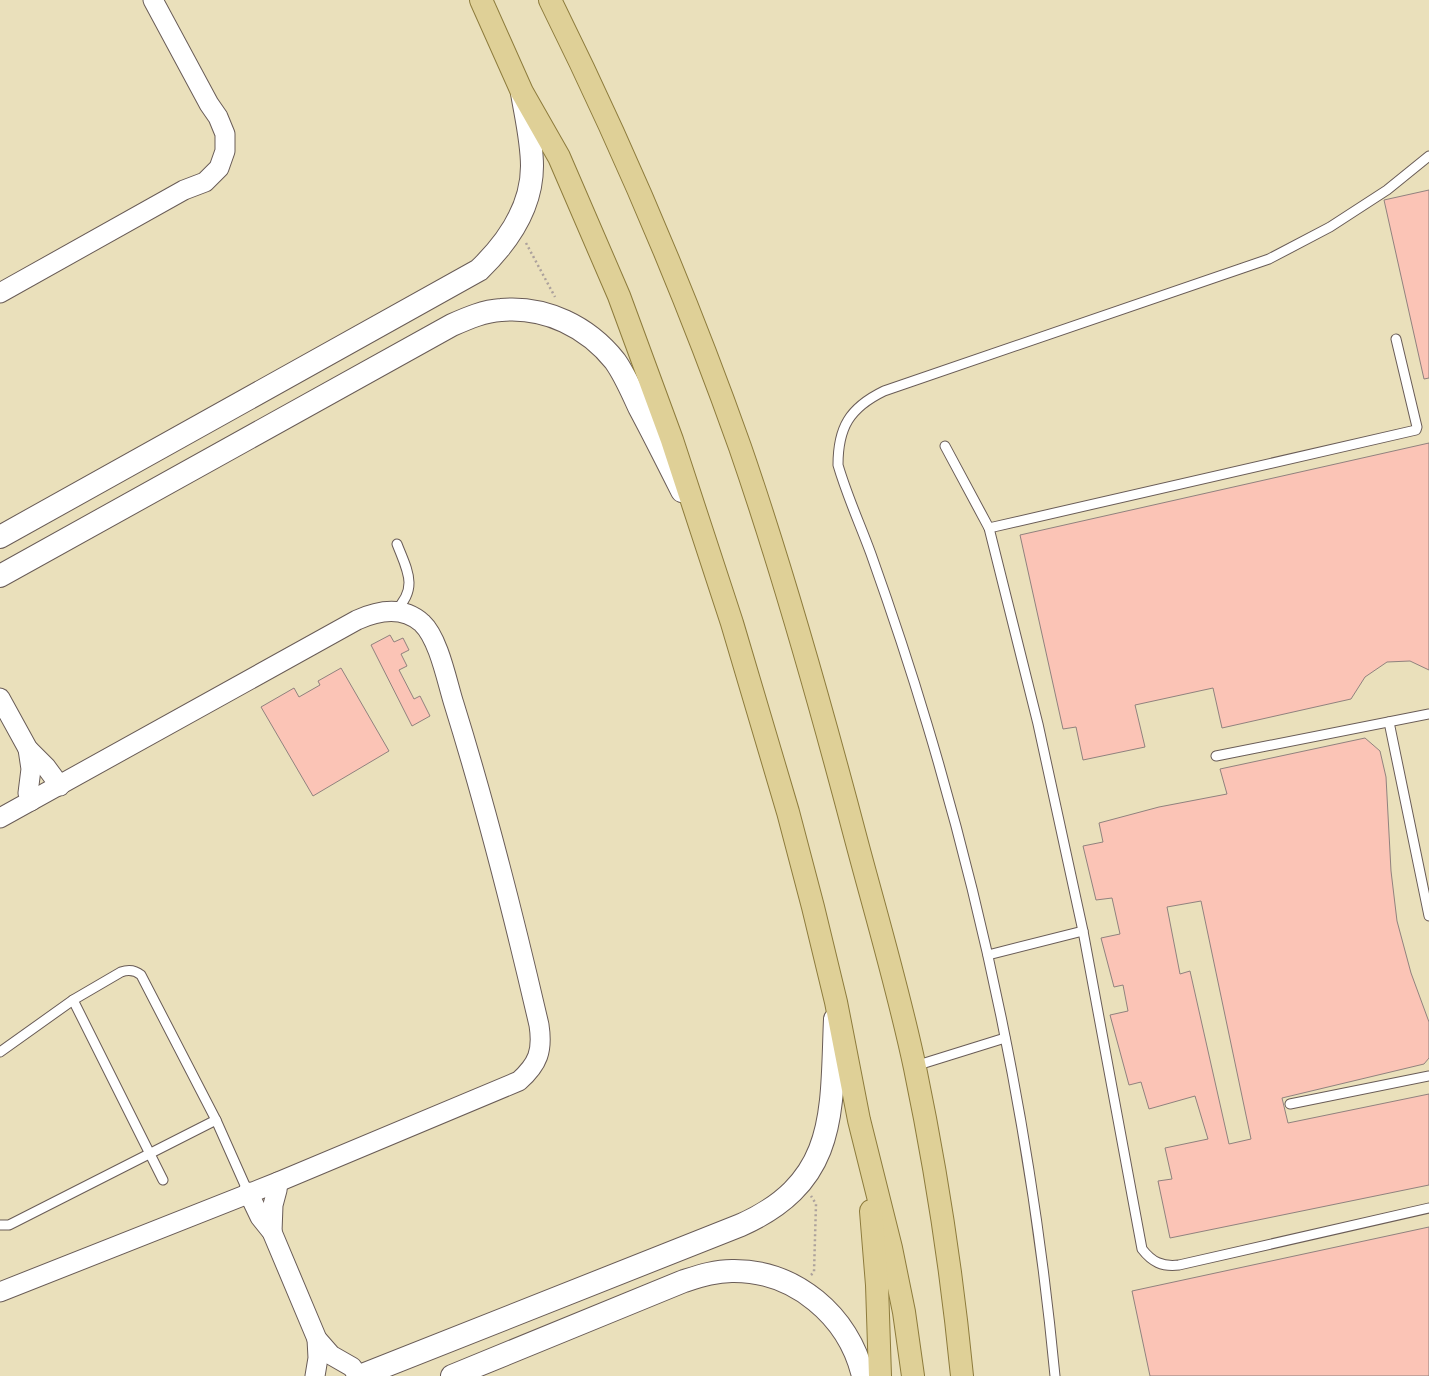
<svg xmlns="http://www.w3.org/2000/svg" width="1429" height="1376" font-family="Ubuntu,sans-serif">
	<rect width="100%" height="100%" fill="#f5e6e0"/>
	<rect fill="#eae0bb" x="0" y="0" width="1429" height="1376"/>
	<g fill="#fbc4b6" stroke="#90827e" fill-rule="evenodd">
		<path d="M1429,190v188l-5,1 -40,-179z"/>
		<path d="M1429,443v227l-19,-9 -23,1 -22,15 -14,22 -129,29 -9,-40 -78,17 10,42 -62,13 -7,-33 -13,2 -43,-194z"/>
		<path d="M390,635l4,7 9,-4 6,12 -8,4 6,12 -8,4 15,29 6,-3 10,20 -18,10 -41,-81z"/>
		<path d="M341,668l48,83 -76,45 -52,-89 33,-19 5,9 21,-12 -2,-4z"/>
		<path d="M1365,738l15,13 6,26 5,94 6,50 14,52 18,49v36l-5,6 -142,34 6,25 141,-29v91l-259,53 -12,-57 14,-2 -7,-31 43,-9 -13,-43 -46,13 -8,-27 -12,3 -19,-70 18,-4 -5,-26 -9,2 -13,-49 19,-4 -8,-36 -16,2 -13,-54 20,-4 -4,-19 60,-16 68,-13 -7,-25zM1201,901l50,238 -22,5 -39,-173 -10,3 -13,-67z"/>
		<path d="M1429,1227v149h-279l-18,-85z"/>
	</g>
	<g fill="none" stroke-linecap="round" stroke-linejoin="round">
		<defs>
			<g id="service">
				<path d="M945,446l44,82 49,196 45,207 59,318c10,13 20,18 37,16l250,-57"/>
				<path d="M989,528l427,-98 1,-3 -21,-88"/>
				<path d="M395,611c24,-23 12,-41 2,-67"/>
				<path d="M1389,722l40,194"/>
				<path d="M1216,756l213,-42"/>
				<path d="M988,955l95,-24"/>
				<path d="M73,1000l90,180"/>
				<path d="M0,1052l73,-52 48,-28c8,-3 14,-2 20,3l75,145 32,72"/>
				<path d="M915,1066l90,-28"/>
				<path d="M1290,1104l139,-28"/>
				<path d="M0,1225h9l6,-3 201,-102"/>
				<path d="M1055,1376c-21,-221 -64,-439 -128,-652 -17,-57 -36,-114 -56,-170 -11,-30 -24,-58 -33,-89 0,-37 11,-57 46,-74l385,-132 61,-32 57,-37 42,-34"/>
			</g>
			<g id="minor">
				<path d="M0,293l184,-103 21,-8 14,-14 6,-17v-17l-7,-17 -9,-13 -56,-104"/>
				<path d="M0,698l28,51 18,18 14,19"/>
				<path d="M28,749l3,20 -3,24 3,8"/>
				<path d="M0,818l357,-198c22,-10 46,-14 65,3 17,16 25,59 32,81 33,106 60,213 85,321 4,26 -1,39 -20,56l-241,101 -278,110"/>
				<path d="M248,1192l12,25 12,15 45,107 14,16 21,12 6,9"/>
				<path d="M272,1232l1,-27 4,-15 1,-8"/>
				<path d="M315,1376l3,-18 -1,-19"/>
			</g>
			<g id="tertiary">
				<path d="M0,537l479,-267c28,-27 53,-63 53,-104 0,-24 -6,-49 -10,-73"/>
				<path d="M0,576l452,-251c16,-7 32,-14 49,-15 45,-4 87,17 114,51 10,14 17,31 24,46 15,28 29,56 43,84"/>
				<path d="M360,1376l381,-151c98,-44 90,-114 94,-206"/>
				<path d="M452,1376l232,-95c16,-5 31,-10 48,-10 63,-1 117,45 131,105"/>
			</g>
			<g id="primary">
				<path d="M481,0l41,92 37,65 60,139 53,144 60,183 56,189 25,95 23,95 23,118 32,128 13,64 9,64"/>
				<path d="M550,0c72,145 136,295 190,447 45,130 82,263 117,396 20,75 42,149 58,225 21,101 37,205 47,308"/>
				<path d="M871,1211l6,74 3,91"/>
			</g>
		</defs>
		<use href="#service" stroke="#695c57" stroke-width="11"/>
		<use href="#minor" stroke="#695c57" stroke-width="21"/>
		<use href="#tertiary" stroke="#695c57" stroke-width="24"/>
		<use href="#primary" stroke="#8d7b3c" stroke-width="24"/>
		<g stroke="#aca19c" stroke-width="2.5" stroke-dasharray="2 3" stroke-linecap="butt">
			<path d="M526,243l29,54"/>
			<path d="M811,1275l3,-3 2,-68 -5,-8"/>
		</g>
		<use href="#service" stroke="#fff" stroke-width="9"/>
		<use href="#minor" stroke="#fff" stroke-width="19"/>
		<use href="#tertiary" stroke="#fff" stroke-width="22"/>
		<use href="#primary" stroke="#dfd097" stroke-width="22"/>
	</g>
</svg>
